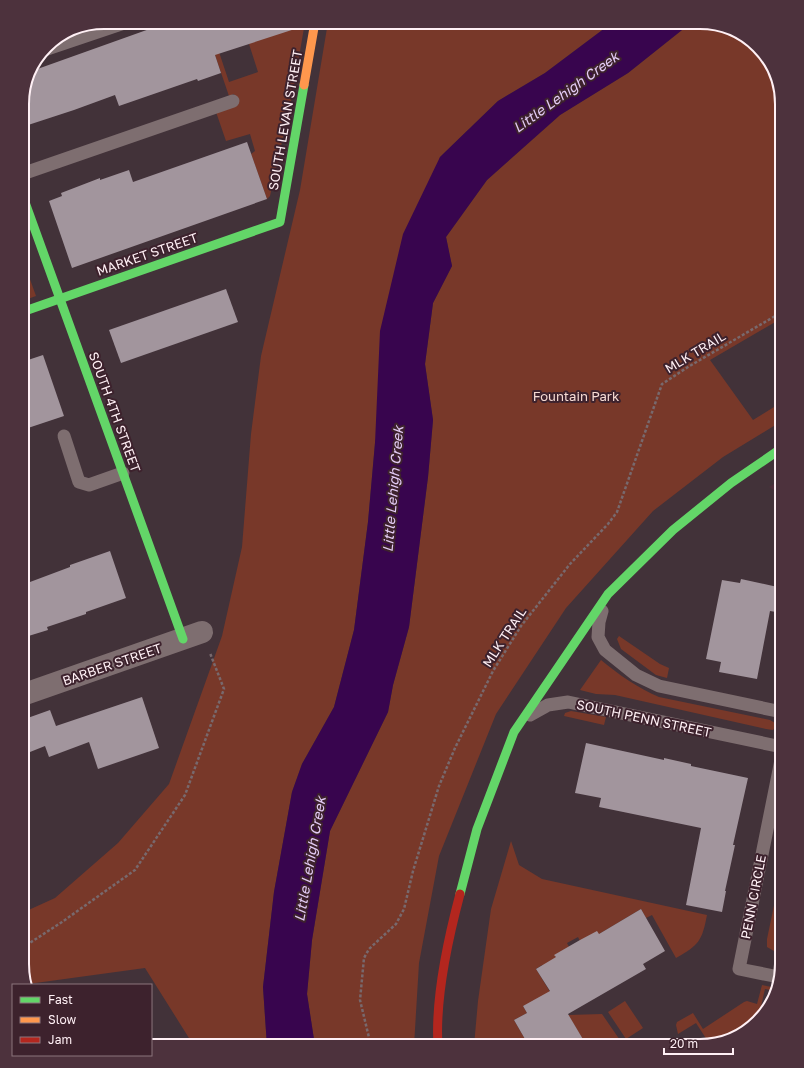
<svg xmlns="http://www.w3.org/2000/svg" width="804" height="1068" font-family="'Golos Text',sans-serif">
	<rect width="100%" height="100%" fill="#423239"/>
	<path fill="#4f2f3c" d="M782,479v16l-13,-8z"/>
	<g fill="#783829">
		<path d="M209,22l20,60 29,-10 -9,-28 30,-22h26l-12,70 -23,104 -3,3 -16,-45 4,-3 -5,-17 -24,7 -10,-29 22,-7 -4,-11 -5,2 -14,-41z"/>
		<path d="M328,22h285l-68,51 -47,28 -58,56 -65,286 -7,79 -14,108 -20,77 -32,57 -10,28 -18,100 -11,95 4,59h-73l-49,-78 -117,16 -6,-20v-51l33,-15 63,-55 51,-59 53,-148 20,-89 9,-113 10,-78 39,-166z"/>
		<path d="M692,22h14l35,11 27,25 14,46v214l-72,42 43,60 29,-18v19l-59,36 -70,54 -87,97 -70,106 -57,142 -20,107 -5,83h-99l-8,-52 5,-54 18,-109 58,-119 5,-27 16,-58 19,-150 5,-57 -8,-56 8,-61 19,-37 -6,-29 41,-57 73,-65 68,-42z"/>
		<path d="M22,257l14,39 -14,5z"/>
		<path d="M619,636l41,28 9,4 -2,10 -11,-3 -35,-26 -4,-10z"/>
		<path d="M601,660c18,15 37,28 58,37l111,23 5,3v4l-2,3 -7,-1 -151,-34 -19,-1 -16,-4z"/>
		<path d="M571,711l35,6 -2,8 -40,-9 1,-3z"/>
		<path d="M511,841l8,24 23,14 165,36c-5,26 -8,30 -31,43l-24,-43 -6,3 -5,-9 -42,25 -19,7 -2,-4 -11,6 2,4 -14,8 3,6 -14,8 -2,-4 -6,4 16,26 -29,11 4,7 -13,7 15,26h-55l4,-45 13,-92z"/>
		<path d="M782,867v86l-8,-2 -7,-4v-8z"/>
		<path d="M762,985l14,3 -1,3 -10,-2 -7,30 -12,13 -37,11 -13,-20 -18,11 -2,-9 1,-3 16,-9 10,16 41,-27 3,-1 10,3z"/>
		<path d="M625,1001l18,27 -17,11 -18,-27z"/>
		<path d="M602,1014l22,32h-37l-19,-31z"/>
	</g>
	<path fill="#38054e" d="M613,22h79l-64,51 -68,42 -73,65 -41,57 6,29 -19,37 -8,61 8,56 -5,57 -19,150 -16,58 -5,27 -58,119 -18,109 -5,54 8,52h-48l-4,-59 11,-95 18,-100 10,-28 32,-57 20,-77 14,-108 7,-79 5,-112 23,-97 37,-77 58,-56 47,-28z"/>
	<g fill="#a2959d">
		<path d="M169,22h133l-1,5 -86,28 6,18 -23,8 -1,-2 -78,27 -4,-11 -41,15 -52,17v-29l7,-26z"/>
		<path d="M247,142l20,57 -195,69 -23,-67 13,-5 -1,-3 39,-15v2l29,-10 4,12z"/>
		<path d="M226,289l12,33 -117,41 -12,-33z"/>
		<path d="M43,355l21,61 -42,14v-68z"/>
		<path d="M110,551l16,47 -40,14v2l-39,13 1,3 -26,8v-53l48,-18v-2z"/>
		<path d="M741,579l41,9v25l-12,-2 -13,68 -38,-7 2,-10 -15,-3 16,-79 18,3z"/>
		<path d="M142,697l17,51 -61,21 -9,-27 -40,15 -4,-11 -15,6 -8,-21v-11l28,-10 6,16z"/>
		<path d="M586,743l78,17v-2l27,6v2l57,12 -15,67h2l-10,46h1l-4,21 -36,-7 15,-77 -102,-21 2,-9 -26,-5z"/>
		<path d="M641,909l24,42 -22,13 3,5 -78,45 19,32h-58l-15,-26 13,-7 -4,-7 27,-15 -14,-22 20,-12 -2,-2 26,-15 17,-9 2,3z"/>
	</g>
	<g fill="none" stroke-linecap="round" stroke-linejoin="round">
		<g stroke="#78696d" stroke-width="2.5" stroke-dasharray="3 2" stroke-linecap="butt">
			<path d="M22,948l40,-26 73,-52 50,-75 39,-106 -14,-36"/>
			<path d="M371,1046l-11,-46 4,-42 5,-9 27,-25 8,-15 9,-38 26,-85 16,-38 38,-77 28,-45 49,-62 38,-40 9,-12 45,-128 26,-17 94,-55"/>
		</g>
		<g stroke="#7e6e70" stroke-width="13">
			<path d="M44,50l83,-28"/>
			<path d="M22,174l211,-73"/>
			<path d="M64,436l15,46 10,3 34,-12"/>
			<path d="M602,611l-3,11 -1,15 7,13 31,25 23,11 123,26"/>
			<path d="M530,715l18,-10 20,-3 214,45"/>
			<path d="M779,977l-40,-8 43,-214"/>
		</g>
		<path stroke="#7e6e70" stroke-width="22" d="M22,695l180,-63"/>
		<g stroke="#63d668" stroke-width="9">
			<path d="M22,194l161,445"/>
			<path d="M22,312l258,-90 24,-137"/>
			<path d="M460,894l17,-65 37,-97 94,-138 65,-64 58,-47 51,-35"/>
		</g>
		<path stroke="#ff974d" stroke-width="9" d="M304,85l11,-63"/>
		<path stroke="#b3261e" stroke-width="9" d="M438,1046c-3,-46 10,-107 22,-152"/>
	</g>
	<g text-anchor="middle" stroke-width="4" stroke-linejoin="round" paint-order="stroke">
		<g font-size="13" fill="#fff0f5" stroke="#3d222d">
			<text transform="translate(285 120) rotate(-80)" y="5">SOUTH LEVAN STREET</text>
			<text transform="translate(147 254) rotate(-19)" y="5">MARKET STREET</text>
			<text transform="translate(695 352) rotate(-31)" y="5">MLK TRAIL</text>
			<text transform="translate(115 412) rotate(70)" y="5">SOUTH 4TH STREET</text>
			<text transform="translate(504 637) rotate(-57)" y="5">MLK TRAIL</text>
			<text transform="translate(112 664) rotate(-19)" y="5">BARBER STREET</text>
			<text transform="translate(644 718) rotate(12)" y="5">SOUTH PENN STREET</text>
			<text transform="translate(753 897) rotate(-79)" y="5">PENN CIRCLE</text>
		</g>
		<g font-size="13" fill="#f6dbd4" stroke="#3d222d">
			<text x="576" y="401">Fountain Park</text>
		</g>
		<g font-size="14" font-style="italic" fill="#e4ccf6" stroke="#3d222d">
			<text transform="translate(566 92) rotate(-36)" y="5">Little Lehigh Creek</text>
			<text transform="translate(393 489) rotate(-85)" y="5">Little Lehigh Creek</text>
			<text transform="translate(310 859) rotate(-80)" y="5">Little Lehigh Creek</text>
		</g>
	</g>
	<path d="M0 0H804V1068H0ZM104 29H700A75 75 0 0 1 775 104V964A75 75 0 0 1 700 1039H104A75 75 0 0 1 29 964V104A75 75 0 0 1 104 29Z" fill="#4d323d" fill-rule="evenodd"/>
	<path fill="none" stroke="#fff0f5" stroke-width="2" d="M104 29H700A75 75 0 0 1 775 104V964A75 75 0 0 1 700 1039H104A75 75 0 0 1 29 964V104A75 75 0 0 1 104 29Z"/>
	<rect x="12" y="984" width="140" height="72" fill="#3d222d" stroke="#8b747d"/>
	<rect x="20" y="997" width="20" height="6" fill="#63d668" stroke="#8b747d"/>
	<text x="48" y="1004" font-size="12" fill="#fff0f5">Fast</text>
	<rect x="20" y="1017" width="20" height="6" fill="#ff974d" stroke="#8b747d"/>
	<text x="48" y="1024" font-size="12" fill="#fff0f5">Slow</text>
	<rect x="20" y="1037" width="20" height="6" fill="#b3261e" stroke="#8b747d"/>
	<text x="48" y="1044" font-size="12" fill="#fff0f5">Jam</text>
	<path d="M664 1048v6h69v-6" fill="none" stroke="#fff0f5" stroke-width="2"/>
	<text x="670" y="1048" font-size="12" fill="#fff0f5" stroke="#3d222d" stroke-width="3" paint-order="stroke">20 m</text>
</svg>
